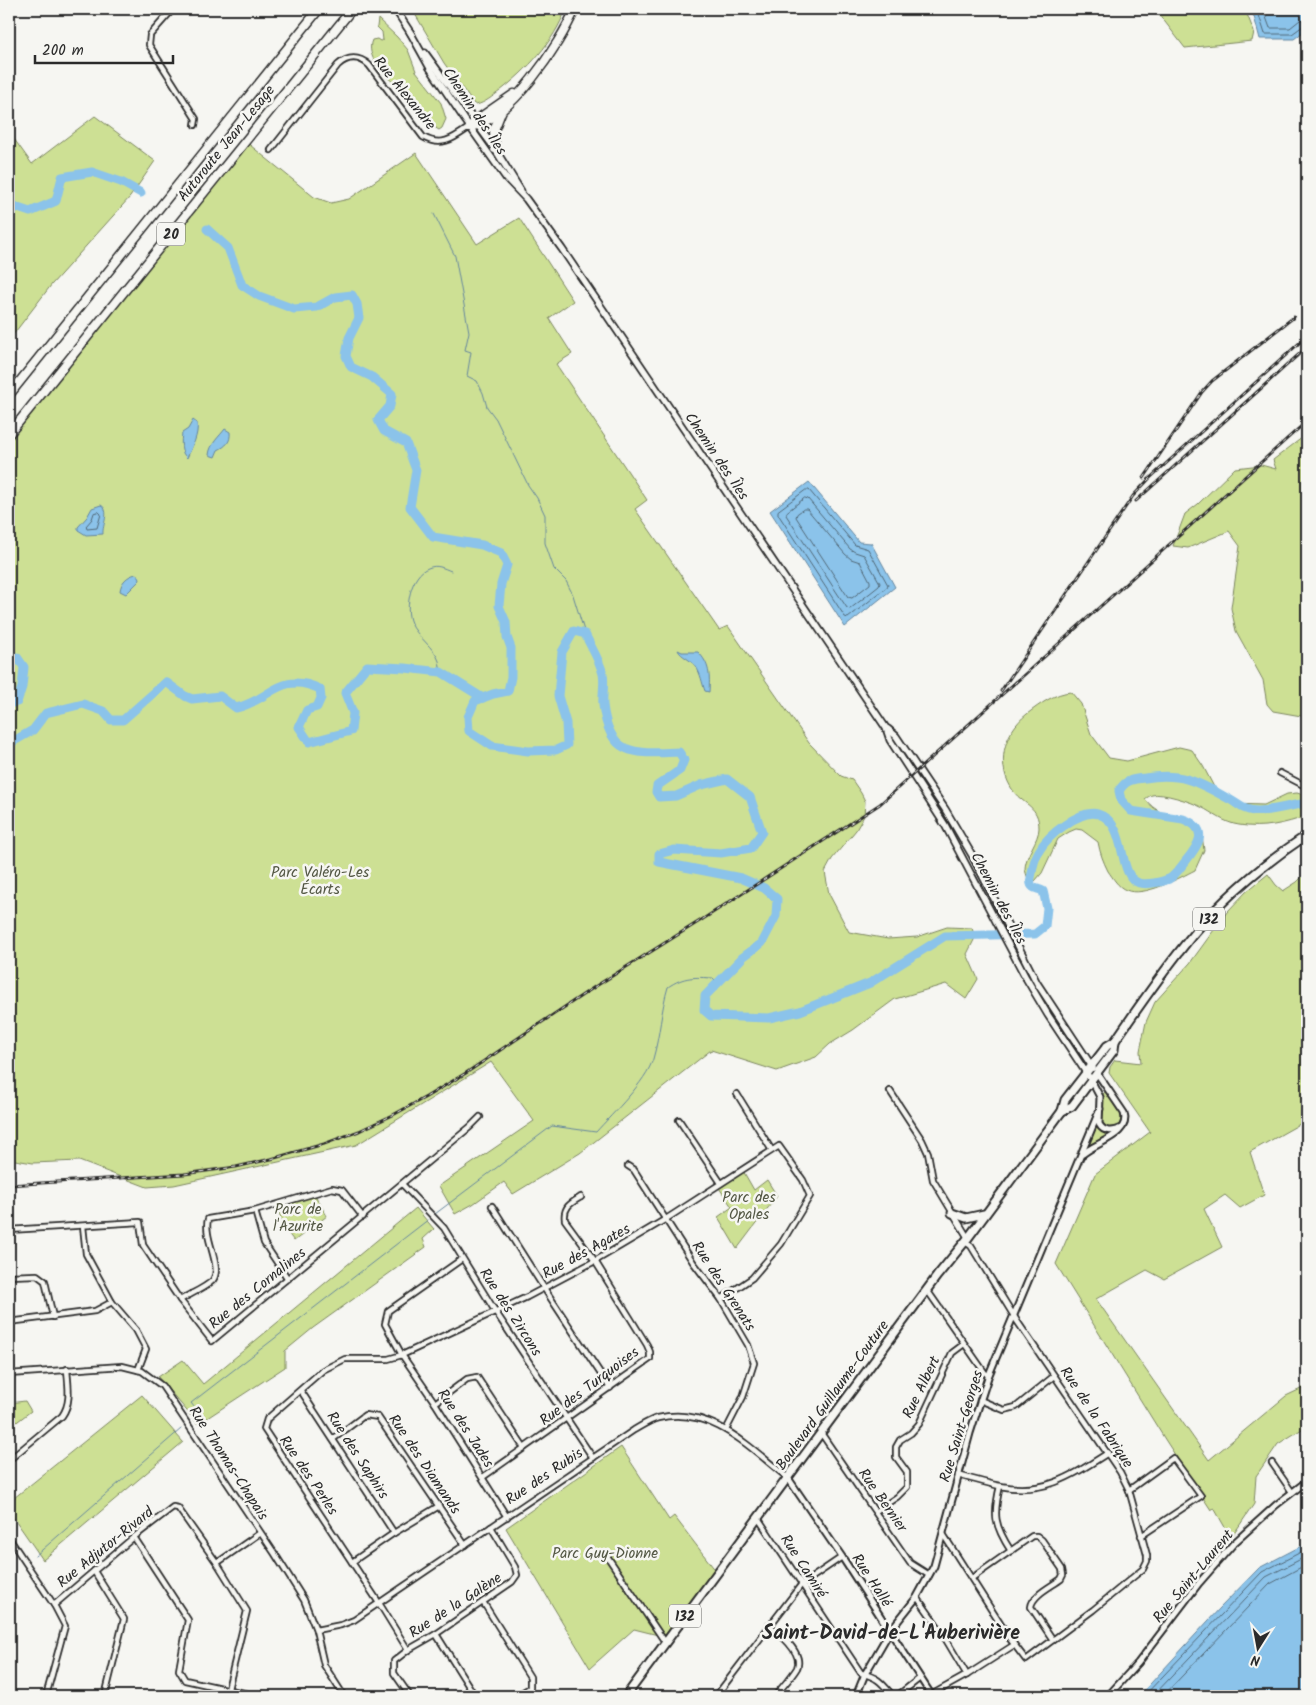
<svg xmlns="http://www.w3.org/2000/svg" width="1316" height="1705" font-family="Kalam,sans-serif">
	<rect width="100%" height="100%" fill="#f6f6f2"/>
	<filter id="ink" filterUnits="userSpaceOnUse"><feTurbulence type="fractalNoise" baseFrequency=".02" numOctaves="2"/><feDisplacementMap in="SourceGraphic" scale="10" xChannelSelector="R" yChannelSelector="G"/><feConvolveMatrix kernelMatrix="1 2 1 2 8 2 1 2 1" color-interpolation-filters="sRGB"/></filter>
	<g filter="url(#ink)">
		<g fill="#cde094" stroke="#7c8660">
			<path d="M412,9h154c-12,33 -39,61 -66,82 -7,5 -15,12 -24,14l-3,-2 -29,-40z"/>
			<path d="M1155,9h90l9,23 -2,9 -67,7z"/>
			<path d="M378,19l19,18 11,13 8,21 25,32 5,16 -4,9 -3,2c-17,-8 -19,-28 -32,-40 -2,-2 -7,-3 -10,-5 -13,-9 -32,-29 -25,-45l5,-1 3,2 3,-1 -1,-8 -5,-5z"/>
			<path d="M95,116l60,45 -25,36 -78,87 -43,56v-208l23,32z"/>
			<path d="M245,141l69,56 17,6 18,-4 67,-46 61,91 42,-26 54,83 -24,17 23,36 -16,10 91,136 -12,9 84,121 9,-4 81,117 32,33 11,4 9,13 4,8 -1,15 -8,14 -24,29 -7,13 4,22 20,38 39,7 29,-2 30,-10 25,1 3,10 -8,16 11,25 -12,20 -20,-15 -51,15 -42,31 -23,14 -14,13 -39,14 -66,-21 -131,103 -67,41 -9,-12 -31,22 -18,10 -16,-28 95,-65 -43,-59 -135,83 -182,40 -27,2 -68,-26 -46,2 -24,-4v-725z"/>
			<path d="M1307,434v283l-34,-6 -6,-7 -4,-24 -27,-49 -5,-23 9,-62 -11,-15 -41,17 -15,-2 12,-32 13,-10 37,-36 26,-3 15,4 -3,-9z"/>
			<path d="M1071,692l10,12 10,30 18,24 18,3 52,-14 13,3 11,16 11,21 9,12 8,5 33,1 23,-11 10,-1 10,3v20c-22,8 -44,13 -68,9 -15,-2 -26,-12 -38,-18 -9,-5 -39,-15 -49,-12 -1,0 -6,3 -7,4 14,17 24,14 42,23 5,2 10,8 15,13l2,15 -9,20c-16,8 -51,28 -69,20 -8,-3 -13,-12 -18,-19 -5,-10 -8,-18 -10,-29l-16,-12 -6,-1 -7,3 -11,7 -16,34 -7,8 -7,-2c-1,-3 -3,-8 -3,-11 0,-12 14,-28 14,-40 0,-22 -15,-23 -25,-36 -19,-26 -11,-59 13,-78 13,-10 28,-21 44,-22z"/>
			<path d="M1307,872v248l-57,32 14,43 -24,13 -15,-13 -21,14 18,38 -58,32 -17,-9 -51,29 113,161 77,-64 21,-10v40l-29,18 -22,32 -2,28 -23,34 -17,-30 -3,2 -45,-69 -110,-177 39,-90 55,-42 -41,-59 1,-6 5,-7 26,3 -1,-12 6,-29 9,-20 35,-39 37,-51 19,-20 22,-18 8,11 7,6 14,-9z"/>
			<path d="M1108,1089l16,24 -2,15 -42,28 17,-37 3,-22z"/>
			<path d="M742,1169l12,21 13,-10 10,16 -40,53 -19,-32 14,-10 -15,-22z"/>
			<path d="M315,1195l12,21 -33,25 -10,-13 -7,-22z"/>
			<path d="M416,1208l18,21 -11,10 3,8 -113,81 -28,23v16l-87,57 -40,-47 25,-17 20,24z"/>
			<path d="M142,1395l41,47 -140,118 -34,-49v-9z"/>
			<path d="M25,1401l6,10 -22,17v-25z"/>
			<path d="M621,1447l48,73 5,-4 42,55 -50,66 -32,-8 -44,39 -84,-140z"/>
		</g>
		<g fill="#8bc3ea" stroke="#65869e">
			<path d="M1252,9h55v20l-13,10h-34z"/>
			<path d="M193,420l4,3c2,12 -5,24 -10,35 -7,-5 -6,-17 -5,-25l6,-4z"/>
			<path d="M225,429l5,3c1,10 -4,14 -12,18l-3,7 -6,-2c1,-11 10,-18 16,-26z"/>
			<path d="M809,482l50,60 12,1 24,44 -50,40 -75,-116z"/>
			<path d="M101,505c10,6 1,20 2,29l-17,1 -8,-5v-3l9,-10 5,-9z"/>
			<path d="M136,574l3,2 1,4 -14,14 -6,-3c1,-9 7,-15 16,-17z"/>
			<path d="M678,650l4,2h16c12,12 12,24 11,40l-4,-1c-3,-8 -4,-17 -9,-24 -5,-8 -15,-10 -18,-17z"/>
			<path d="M1307,1543v153h-168l81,-88 39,-40z"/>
		</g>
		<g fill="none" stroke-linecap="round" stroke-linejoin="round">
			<g stroke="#516877" stroke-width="1">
				<path d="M1257,9l8,25h27l11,-8 4,-1"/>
				<path d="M1263,9l7,19h20l10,-8 7,-1"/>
				<path d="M806,490h3l46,55 13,4 20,36 -1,2 -39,31 -3,-1 -67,-103v-3z"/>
				<path d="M805,498l3,1 42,50 5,3 9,3 16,28 -1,3 -29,23 -3,-1 -61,-93 1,-3z"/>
				<path d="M804,509h3l38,45 6,5 9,3 10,19v3l-18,14 -4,-1 -52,-80 1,-3z"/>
				<path d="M99,512l2,2 -4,14 -10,1 -1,-3 6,-7 2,-6z"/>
				<path d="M1144,1696l118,-124 45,-23"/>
				<path d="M1153,1696l113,-119 41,-21"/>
				<path d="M1163,1696l107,-112 37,-20"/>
			</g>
			<g stroke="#65869e" stroke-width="1">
				<path d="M434,214l21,42 14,76 -4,18 6,2 -4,24 10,5 6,12 4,14 9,12 32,66 9,13 8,17v28l9,26 12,12 7,14 12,39"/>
				<path d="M441,672c-1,-3 -1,-8 -2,-11 -4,-13 -23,-25 -28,-38 -7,-15 0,-49 17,-55 9,-4 15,0 23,3"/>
				<path d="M435,1214l117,-88 44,6c17,-19 50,-50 57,-73 7,-24 8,-49 15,-72 16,-11 27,-10 45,-9l4,4"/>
				<path d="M197,1417l-2,-9 -4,-5 238,-184"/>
				<path d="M35,1556l146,-127"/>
			</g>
			<g stroke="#8bc3ea" stroke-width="9">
				<path d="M9,205l21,7 26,-11 6,-24 30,-5 29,10 20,11"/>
				<path d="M207,229l21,19 14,37 17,11 35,13 23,-2 18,-10 17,-2 5,9 2,14 -10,20 -3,18 5,11 21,10 20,17 -2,12 -12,14 6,11 22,12 10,27 -6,37 23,30 49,8 19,8 6,12 -6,19 -2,22 7,16 1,15 4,11v29l-3,14 -15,3 -18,7 -7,16 1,14 23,15 36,5 28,-1 11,-5 -1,-22 -8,-27 4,-44 12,-21 11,3c6,13 15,27 18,40 2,9 -1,21 0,31 6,52 32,49 76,47l5,8 -4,10 -23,16 -1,6 3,5 17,-1 25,-11 26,-6 23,18 12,35 -11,16 -30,5 -47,-3 -15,4v8l82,16 23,10 13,11 -1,17 -14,27 -19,14 -38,39 -1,14 7,6 58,2 31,-7 70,-28 75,-47 90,-2 10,-8 2,-18 -4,-17c-3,-2 -8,-2 -10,-4 -4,-3 -2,-10 -1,-14 1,-8 3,-15 7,-22 8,-15 41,-42 59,-37 31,9 18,62 41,69 8,2 23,-1 30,-4 6,-3 11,-11 16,-17 13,-16 26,-33 -2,-43l-52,-8 -10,-11 -2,-9c6,-11 14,-12 26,-13 37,-6 53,4 84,21 6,3 11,8 17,10 15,6 44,-4 61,-6"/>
				<path d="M9,657h8l7,10 -2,20 -5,15 -8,2"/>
				<path d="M9,738l5,3 19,-11 13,-17 37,-9 20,7 8,9h12l43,-38 19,14 7,3 28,-3 16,12c34,-7 43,-38 84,-19l1,9 -4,9 -10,3 -8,17 10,15 42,-11 2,-18 -8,-20 22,-27 38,2 36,4 42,26"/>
			</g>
			<defs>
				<g id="minor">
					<path d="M173,9l-23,26 -1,10 47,74 -1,6"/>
					<path d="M271,150l67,-85c10,-9 21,-9 31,0l54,72c19,11 31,1 47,-10"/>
					<path d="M1280,773l27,14"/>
					<path d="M890,1091l32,49 6,13 5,27 35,58"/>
					<path d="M737,1094l34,55"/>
					<path d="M679,1120l42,63"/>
					<path d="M628,1166l6,4 59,92 28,37 27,46 6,18 -11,34 -17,33"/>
					<path d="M402,1184l42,44 51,83 98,147"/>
					<path d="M492,1206l52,82 66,100"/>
					<path d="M255,1211l9,32 24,36"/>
					<path d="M83,1226l3,28 26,48 24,28 10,19 -8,21"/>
					<path d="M9,1230l131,-8 3,23 37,55 32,41 258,-214 10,-10"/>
					<path d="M462,1259l-74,52 -3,13 17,31 33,48 72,114"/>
					<path d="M9,1276l28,-1 8,6 8,36"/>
					<path d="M927,1290l58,83 3,2"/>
					<path d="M180,1300c8,-5 27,-13 33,-20 10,-13 -10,-42 -5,-61l47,-8 77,-23 10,2 21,27"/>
					<path d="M9,1322l86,-11 17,-9"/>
					<path d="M9,1374l113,-8 20,5 20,15 113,168 29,46 12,30 8,35 20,31"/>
					<path d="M301,1391l93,142"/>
					<path d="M980,1400l24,10 12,-3 38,-31"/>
					<path d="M435,1403l32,-24 10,-2 47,71"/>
					<path d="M821,1433l89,130 19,12"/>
					<path d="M333,1439l32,-24 13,2 87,128"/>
					<path d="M9,1460l53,-44c10,-14 6,-31 5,-47"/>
					<path d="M1272,1463l20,29"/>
					<path d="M958,1475c14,4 28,8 42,11 44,9 72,-10 108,-33"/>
					<path d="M483,1477l167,-118v-7l-3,-7 -52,-84 -30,-41c-2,-13 6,-17 16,-23"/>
					<path d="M1000,1486c-7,29 -6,39 11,65"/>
					<path d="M1129,1490l44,-32 28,38 -60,40"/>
					<path d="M876,1511l21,-14 10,-10v-15l-11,-15v-10l4,-7 11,-7 8,-9 33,-71 12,-9"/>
					<path d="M758,1518l103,155c18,5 20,9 32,23"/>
					<path d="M943,1534l67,105 16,21 67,-50 50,-41 4,-8v-6l-18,-65 -9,-18 -103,-151 -46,-75 -6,-4"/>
					<path d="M134,1537l54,83 -9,50 6,10 72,16"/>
					<path d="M9,1538l45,67 11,21 -19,70"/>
					<path d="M607,1556l58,86"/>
					<path d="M352,1562l42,-29 45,-27"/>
					<path d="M217,1563l43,-30"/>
					<path d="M94,1571l30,48 -19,77"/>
					<path d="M972,1578l60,-42h5l5,4 20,29 1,6 -2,4c-9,7 -29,16 -30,28l22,33"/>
					<path d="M917,1597l22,31 28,47"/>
					<path d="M483,1602l47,75v11l-14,8"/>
					<path d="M54,1605l80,-68 39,-30 5,1 39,55 30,48 -19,78"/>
					<path d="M769,1625c10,8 35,28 28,43 -6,10 -15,19 -22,28"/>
					<path d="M316,1630l25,-5 13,-5 280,-190c7,-4 16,-10 24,-12 53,-13 92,30 130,60"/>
					<path d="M436,1634l39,62"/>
					<path d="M408,1650l-29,-47 -115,-174 3,-10 56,-49 22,-11h43l14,-4 125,-58 68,-36 71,-42 113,-73 24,34 7,16 -29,48 -29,34 -31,21"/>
					<path d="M931,1695l36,-20 47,-30"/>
					<path d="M410,1696l-16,-23v-12l14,-11 28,-16 76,-52 5,-7 -2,-8 -24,-40"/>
					<path d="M716,1696l85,-111 41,-28"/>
					<path d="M897,1696l23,-18"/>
				</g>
				<g id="tertiary">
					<path d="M1091,1080l9,17 -1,27c5,9 13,8 22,4"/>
					<path d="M1083,1154c13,-12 48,-19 41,-41l-27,-40"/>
					<path d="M788,1478l54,79 90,139"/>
					<path d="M856,1696l9,-22 25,-43 27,-34 17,-31 36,-133 18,-56 112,-268"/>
					<path d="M1108,1696l30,-33 61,-80 35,-40 42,-38 31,-24"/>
				</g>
				<g id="secondary">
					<path d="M395,9l17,26"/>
					<path d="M410,32l20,36 35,52 41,58 20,21 36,50 324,479 4,12 55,85 81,153 22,37 43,65"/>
					<path d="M425,53l70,96 26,42"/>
					<path d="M888,729l8,7 49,73 27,46 65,128 56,85"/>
				</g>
				<g id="primary">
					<path d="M1062,1111l10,-5 42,-56 1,-9"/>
					<path d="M952,1213l14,5 18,-4"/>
					<path d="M626,1696l311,-420 31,-38 94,-127 3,-11 42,-54 8,-5c22,-32 44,-64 68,-94 33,-43 79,-82 124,-112"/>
				</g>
				<g id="motorway">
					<path d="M470,127c41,-8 89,-81 105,-118"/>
					<path d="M470,127l5,-6 39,-27"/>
					<path d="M495,149l-1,-19 8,-20"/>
					<path d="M9,395l310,-386"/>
					<path d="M9,434l343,-425"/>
				</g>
			</defs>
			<use href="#minor" stroke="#2b2b2b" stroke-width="8"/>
			<use href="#tertiary" stroke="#2b2b2b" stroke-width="9"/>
			<use href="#secondary" stroke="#2b2b2b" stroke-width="9"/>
			<use href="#primary" stroke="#2b2b2b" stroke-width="11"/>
			<use href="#motorway" stroke="#2b2b2b" stroke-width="11"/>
			<use href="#minor" stroke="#f6f6f2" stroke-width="4.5"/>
			<use href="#tertiary" stroke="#f6f6f2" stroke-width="5"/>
			<use href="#secondary" stroke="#f6f6f2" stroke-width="5.5"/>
			<use href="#primary" stroke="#f6f6f2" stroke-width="7"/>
			<use href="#motorway" stroke="#f6f6f2" stroke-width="8"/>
			<defs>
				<g id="rail">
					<path d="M1144,478l58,-86 10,-11 82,-64"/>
					<path d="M1136,501l171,-154"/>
					<path d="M1001,691l132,-195 16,-17 158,-143"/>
					<path d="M9,1185l175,-11 52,-7 35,-8 53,-15 35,-13 34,-16 33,-18 40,-24 130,-87 107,-67 177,-115 427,-383"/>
				</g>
			</defs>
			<use href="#rail" stroke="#2b2b2b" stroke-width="3"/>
			<use href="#rail" stroke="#f6f6f2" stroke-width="1" stroke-dasharray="4" stroke-linecap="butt"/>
		</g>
	</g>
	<g text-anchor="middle" stroke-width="5" stroke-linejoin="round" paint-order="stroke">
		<g fill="#f6f6f2" stroke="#686867" stroke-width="1">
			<rect x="157" y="222.5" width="28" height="23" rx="4"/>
			<rect x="1193" y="907.5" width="32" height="23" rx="4"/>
			<rect x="669" y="1604.5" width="32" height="23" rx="4"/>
		</g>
		<g font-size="14" font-weight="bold" fill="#2b2b2b">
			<text x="171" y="239">20</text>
			<text x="1209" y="924">132</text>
			<text x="685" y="1621">132</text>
		</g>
		<g font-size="15" fill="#2b2b2b" stroke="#f6f6f2">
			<text transform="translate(405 93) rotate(51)" y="5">Rue Alexandre</text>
			<text transform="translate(475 111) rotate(56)" y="5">Chemin des Îles</text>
			<text transform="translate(226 143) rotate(-51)" y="5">Autoroute Jean-Lesage</text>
			<text transform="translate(717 456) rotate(56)" y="5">Chemin des Îles</text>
			<text transform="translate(999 898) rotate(62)" y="5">Chemin des Îles</text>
			<text transform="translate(586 1251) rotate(-29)" y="5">Rue des Agates</text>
			<text transform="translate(724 1286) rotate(57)" y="5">Rue des Grenats</text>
			<text transform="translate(257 1288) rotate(-39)" y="5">Rue des Cornalines</text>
			<text transform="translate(511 1312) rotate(57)" y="5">Rue des Zircons</text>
			<text transform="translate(589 1386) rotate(-37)" y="5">Rue des Turquoises</text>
			<text transform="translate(921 1387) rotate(-64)" y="5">Rue Albert</text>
			<text transform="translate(832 1395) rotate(-54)" y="5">Boulevard Guillaume-Couture</text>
			<text transform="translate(1097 1417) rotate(56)" y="5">Rue de la Fabrique</text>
			<text transform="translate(961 1426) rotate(-73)" y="5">Rue Saint-Georges</text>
			<text transform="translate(466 1428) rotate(57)" y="5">Rue des Jades</text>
			<text transform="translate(358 1455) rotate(57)" y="5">Rue des Saphirs</text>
			<text transform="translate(229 1463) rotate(57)" y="5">Rue Thomas-Chapais</text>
			<text transform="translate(425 1464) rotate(56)" y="5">Rue des Diamands</text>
			<text transform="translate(309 1475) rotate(56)" y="5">Rue des Perles</text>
			<text transform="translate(544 1476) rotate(-34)" y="5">Rue des Rubis</text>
			<text transform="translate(883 1500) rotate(55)" y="5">Rue Bernier</text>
			<text transform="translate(105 1547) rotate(-39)" y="5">Rue Adjutor-Rivard</text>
			<text transform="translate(804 1566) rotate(57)" y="5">Rue Camiré</text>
			<text transform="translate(1193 1576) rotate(-50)" y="5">Rue Saint-Laurent</text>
			<text transform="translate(872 1580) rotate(57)" y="5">Rue Hallé</text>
			<text transform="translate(455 1605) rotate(-33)" y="5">Rue de la Galène</text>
		</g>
		<g font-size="15" fill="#545845" stroke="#f6f6f2">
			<text x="320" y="877">Parc Valéro-Les<tspan x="320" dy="17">Écarts</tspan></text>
			<text x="749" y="1202">Parc des<tspan x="749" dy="17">Opales</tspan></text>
			<text x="298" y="1214">Parc de<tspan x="298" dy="17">l'Azurite</tspan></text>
			<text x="605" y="1558">Parc Guy-Dionne</text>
		</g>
		<g font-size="20" font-weight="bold" fill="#2b2b2b" stroke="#f6f6f2">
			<text x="891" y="1639">Saint-David-de-L'Auberivière</text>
		</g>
	</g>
	<rect width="1316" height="1705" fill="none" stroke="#f6f6f2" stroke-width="30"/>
	<rect x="15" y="15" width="1286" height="1675" fill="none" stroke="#2b2b2b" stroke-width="2" filter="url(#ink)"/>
	<g transform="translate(1258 1648) rotate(191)" stroke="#f6f6f2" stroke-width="4" paint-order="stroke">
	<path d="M0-4L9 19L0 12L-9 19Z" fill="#2b2b2b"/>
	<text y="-8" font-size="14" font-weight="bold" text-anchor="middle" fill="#2b2b2b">N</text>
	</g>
	<path d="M35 55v8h138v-8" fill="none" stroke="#2b2b2b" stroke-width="2.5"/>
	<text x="42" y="55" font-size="15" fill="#2b2b2b" stroke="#f6f6f2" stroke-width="4" paint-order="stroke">200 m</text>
</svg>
